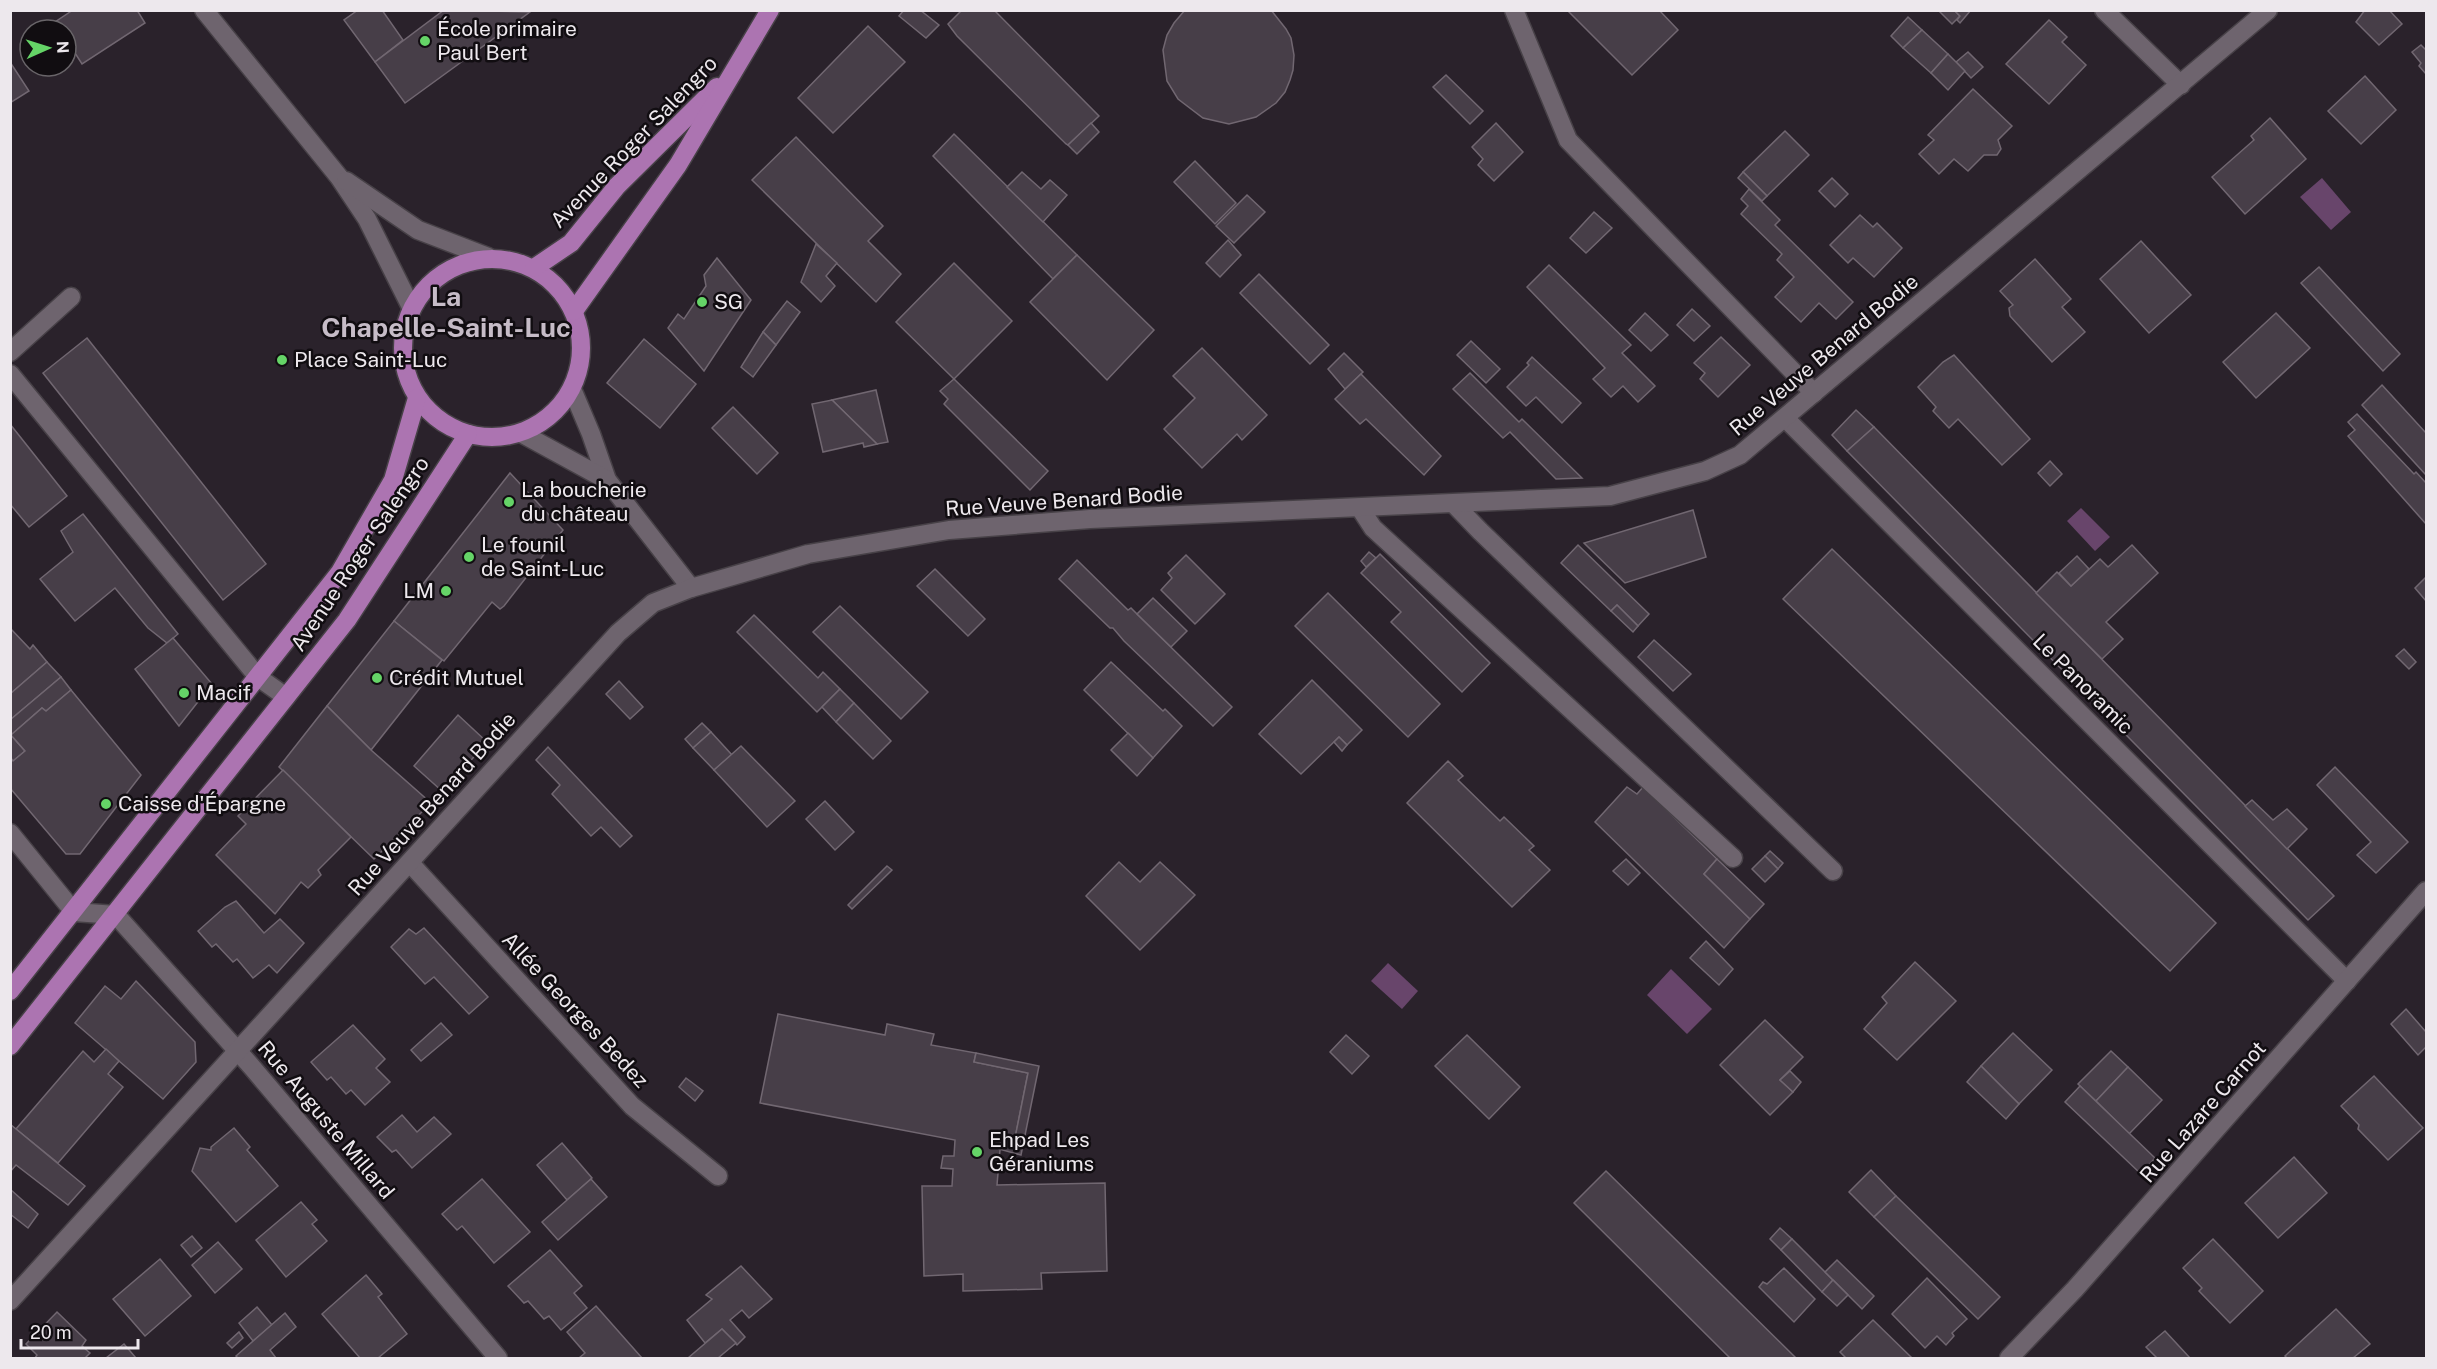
<svg xmlns="http://www.w3.org/2000/svg" width="2437" height="1369" font-family="'Public Sans',sans-serif">
	<rect width="100%" height="100%" fill="#2a222b"/>
	<g fill="#68456b">
		<path d="M2322,178l29,34 -20,18 -31,-33z"/>
		<path d="M2081,508l29,29 -15,14 -28,-30z"/>
		<path d="M1388,963l30,28 -16,18 -31,-28z"/>
		<path d="M1671,969l41,40 -25,25 -40,-39z"/>
	</g>
	<g fill="#473e48" stroke="#716771" stroke-width="1.5">
		<path d="M73,10h64l8,13 -63,41 -16,-25v-9h-6l-5,-8z"/>
		<path d="M358,10h24l21,30 -28,22 -31,-42z"/>
		<path d="M444,10l86,2 -125,91 -30,-41z"/>
		<path d="M904,10h16l19,15 -13,13 -27,-22z"/>
		<path d="M962,10h32l105,106 -31,29 -2,-1 -109,-108 -9,-12z"/>
		<path d="M1185,10h86l15,19 5,9 3,17 -1,15 -3,10 -5,12 -9,11 -20,14 -27,7 -26,-6 -25,-19 -11,-18 -4,-31 4,-15 7,-12z"/>
		<path d="M1567,10h92l19,20 -46,45z"/>
		<path d="M1938,10h16l6,6 -8,8z"/>
		<path d="M1954,10h17l-11,13 -3,-3 3,-4z"/>
		<path d="M2365,10h24l13,14 -23,21 -23,-23z"/>
		<path d="M1908,17l14,13 -19,18 -12,-12z"/>
		<path d="M2049,20l18,17 -5,5 24,23 -37,39 -43,-40z"/>
		<path d="M868,26l37,36 -72,71 -35,-35z"/>
		<path d="M1922,30l26,24 -17,19 -28,-25z"/>
		<path d="M2421,45l5,5v24l-7,-8 2,-3 -9,-11z"/>
		<path d="M1968,52l15,15 -12,11 -15,-16z"/>
		<path d="M1948,54l17,17 -17,19 -17,-17z"/>
		<path d="M10,62l19,29 -19,12z"/>
		<path d="M1446,75l37,36 -13,13 -37,-37z"/>
		<path d="M2365,76l31,34 -35,34 -33,-33z"/>
		<path d="M1973,89l39,37 -14,14 3,9 -4,6h-13l-16,16 -14,-12 -15,15 -20,-20 15,-14 -6,-5z"/>
		<path d="M2270,118l36,41 -61,55 -33,-37 42,-37 -3,-4z"/>
		<path d="M1091,123l8,9 -22,22 -9,-9z"/>
		<path d="M1496,123l27,29 -29,29 -16,-16 5,-6 -11,-12z"/>
		<path d="M1785,131l24,24 -42,41 -24,-24z"/>
		<path d="M954,134l123,121 -24,24 -120,-123z"/>
		<path d="M796,137l87,89 -15,15 33,33 -25,28 -124,-122z"/>
		<path d="M1195,161l41,42 -21,21 -41,-42z"/>
		<path d="M1022,172l19,17 9,-9 17,15 -24,27 -36,-35z"/>
		<path d="M1743,172l24,24 -5,5 -24,-23z"/>
		<path d="M1832,178l16,16 -13,13 -16,-16z"/>
		<path d="M1749,189l31,31 -5,5 78,77 -17,17 -17,-16 -18,19 -26,-25 19,-20 -17,-17 5,-6 -41,-40 7,-8 -7,-7z"/>
		<path d="M1247,195l18,17 -31,31 -18,-17z"/>
		<path d="M1594,212l18,16 -26,25 -16,-15z"/>
		<path d="M1860,215l13,12 4,-4 25,25 -28,29 -21,-19 -5,5 -18,-18z"/>
		<path d="M1228,240l13,15 -21,22 -14,-14z"/>
		<path d="M2141,241l50,54 -42,38 -49,-54z"/>
		<path d="M816,244l21,19 -11,13 9,10 -14,16 -20,-20z"/>
		<path d="M1077,255l77,75 -47,50 -77,-78z"/>
		<path d="M717,258l34,42 -47,71 -36,-43 10,-14 6,5 22,-33 -2,-11z"/>
		<path d="M2035,259l36,40 -9,8 23,25 -33,30 -42,-46 -1,-8 4,-3 -13,-14z"/>
		<path d="M954,263l58,58 -58,58 -58,-57z"/>
		<path d="M1549,265l82,80 -9,8 33,33 -17,16 -15,-16 -12,11 -18,-18 12,-11 -78,-81z"/>
		<path d="M2319,267l81,87 -17,17 -82,-88z"/>
		<path d="M1259,274l70,71 -19,19 -70,-71z"/>
		<path d="M787,301l13,11 -24,33 -13,-13z"/>
		<path d="M1692,309l18,17 -16,15 -17,-16z"/>
		<path d="M1645,313l23,22 -17,16 -22,-21z"/>
		<path d="M2276,313l34,35 -54,50 -33,-36z"/>
		<path d="M763,332l13,13 -23,32 -12,-10z"/>
		<path d="M1721,337l29,28 -32,32 -18,-18 5,-6 -11,-10z"/>
		<path d="M87,338l179,226 -43,36 -180,-227z"/>
		<path d="M644,339l52,45 -36,44 -53,-45z"/>
		<path d="M1471,341l29,28 -14,14 -29,-28z"/>
		<path d="M1202,348l65,67 -25,25 -5,-6 -35,34 -38,-39 31,-31 -22,-22z"/>
		<path d="M1344,353l19,19 -18,17 -17,-20z"/>
		<path d="M1954,355l76,84 -28,26 -44,-46 -9,9 -16,-17 3,-4 -18,-20 25,-25z"/>
		<path d="M1532,357l49,46 -19,20 -26,-26 -10,9 -19,-19 22,-22 -2,-2z"/>
		<path d="M1470,373l49,49 3,-3 60,59 -26,1 -46,-47 -7,6 -50,-49z"/>
		<path d="M1361,374l80,82 -17,19 -58,-56 -6,5 -25,-25z"/>
		<path d="M954,379l94,92 -18,19 -86,-86 4,-5 -8,-8z"/>
		<path d="M2382,385l44,48v42l-64,-70z"/>
		<path d="M876,390l12,52 -11,2 -45,-44z"/>
		<path d="M832,400l45,44 -13,3 -1,-4 -40,9 -11,-48z"/>
		<path d="M733,407l45,46 -21,21 -45,-46z"/>
		<path d="M1856,410l18,17 -27,24 -15,-16z"/>
		<path d="M2357,414l57,60 2,-2 10,11v41l-78,-88 7,-6 -7,-8z"/>
		<path d="M10,424l57,72 -38,31 -19,-23z"/>
		<path d="M1874,427l460,469 -26,24 -461,-469z"/>
		<path d="M2050,461l12,13 -12,12 -12,-13z"/>
		<path d="M510,473l53,57 -59,76 -4,3 -8,-7 -48,59 -50,-40z"/>
		<path d="M1693,510l13,47 -81,26 -41,-40z"/>
		<path d="M83,514l95,120 -11,9 -19,-15 -33,-40 -40,33 -35,-42 33,-27 -12,-21z"/>
		<path d="M1578,545l71,69 -11,12 -21,-21 -6,6 -50,-48z"/>
		<path d="M2132,545l26,28 -52,49 17,17 -21,20 -66,-66 21,-21 14,14 29,-27 8,8z"/>
		<path d="M1832,549l384,374 -46,48 -387,-372z"/>
		<path d="M1369,552l7,6 -10,9 -5,-6z"/>
		<path d="M1380,554l110,109 -28,29 -71,-70 10,-10 -40,-39z"/>
		<path d="M1186,555l39,39 -30,30 -34,-34 11,-12 -4,-5z"/>
		<path d="M2077,556l12,13 -18,17 -12,-13z"/>
		<path d="M1077,560l51,50 3,-2 6,6 95,93 -19,19 -89,-85 -11,-13h-3l-51,-49z"/>
		<path d="M935,569l50,50 -17,17 -51,-50z"/>
		<path d="M2426,577v24l-11,-13z"/>
		<path d="M1328,593l112,111 -32,33 -113,-111z"/>
		<path d="M1153,598l34,33 -16,16 -34,-33z"/>
		<path d="M1617,605l21,21 -5,6 -22,-21z"/>
		<path d="M840,606l88,86 -27,27 -88,-87z"/>
		<path d="M754,615l64,63 5,-6 17,17 -23,23 -80,-80z"/>
		<path d="M394,621l48,39 -71,90 -44,-44z"/>
		<path d="M10,628l20,21 3,-4 14,17 -37,32z"/>
		<path d="M173,638l39,46 -33,42 -44,-57z"/>
		<path d="M1654,640l37,34 -18,17 -35,-34z"/>
		<path d="M2404,649l12,13 -7,7 -13,-13z"/>
		<path d="M47,662l14,15 -51,43v-26z"/>
		<path d="M1111,662l52,49 2,-2 17,17 -29,32 -69,-68z"/>
		<path d="M61,677l10,13 -25,21 -4,-3 -31,27 14,16 -12,10 -3,-4v-37z"/>
		<path d="M1312,680l50,50 -15,15 -8,-8 -38,37 -42,-40z"/>
		<path d="M619,681l24,26 -13,12 -24,-25z"/>
		<path d="M840,689l14,14 -18,19 -14,-15z"/>
		<path d="M71,690l70,85 -61,79h-14l-56,-66v-31l3,4 12,-10 -14,-16 31,-27 4,3z"/>
		<path d="M854,703l37,38 -18,18 -37,-37z"/>
		<path d="M327,706l44,44 60,53 -57,56 -95,-92z"/>
		<path d="M458,715l29,27 -44,50 -29,-26z"/>
		<path d="M702,723l9,9 -18,16 -8,-9z"/>
		<path d="M711,732l21,23 -18,15 -21,-22z"/>
		<path d="M1128,733l25,25 -16,18 -26,-26z"/>
		<path d="M1339,737l8,8 -5,6 -8,-9z"/>
		<path d="M741,746l54,55 -28,26 -53,-57z"/>
		<path d="M548,747l84,89 -12,11 -19,-20 -10,9 -39,-42 8,-9 -24,-25z"/>
		<path d="M1448,761l15,15 -5,4 42,41 4,-4 30,29 -5,4 21,20 -38,37 -105,-104z"/>
		<path d="M2335,767l73,75 -32,31 -19,-18 14,-13 -54,-57z"/>
		<path d="M283,770l68,67 -33,33 3,5 -13,13 -7,-6 -26,32 -59,-59 30,-31 -8,-8z"/>
		<path d="M1627,787l10,7 6,-7 74,72 -13,15 46,45 -26,29 -129,-126z"/>
		<path d="M2252,800l21,20 14,-11 20,20 -20,20 -42,-43z"/>
		<path d="M825,801l29,31 -19,18 -29,-31z"/>
		<path d="M1770,851l13,12 -5,6 -13,-13z"/>
		<path d="M1765,856l13,13 -13,13 -13,-13z"/>
		<path d="M1626,859l14,14 -12,12 -15,-14z"/>
		<path d="M1717,859l47,45 -14,15 -46,-45z"/>
		<path d="M1119,862l21,20 20,-20 35,33 -55,55 -54,-54z"/>
		<path d="M887,866l5,4 -40,39 -4,-4z"/>
		<path d="M236,901l28,32 16,-14 24,24 -27,30 -8,-8 -16,13 -16,-19 -4,3 -17,-18 -4,3 -14,-16 27,-24z"/>
		<path d="M424,928l64,69 -19,17 -35,-37 -9,7 -34,-37 18,-18 7,5z"/>
		<path d="M1706,941l27,28 -14,16 -29,-27z"/>
		<path d="M1915,962l41,39 -59,59 -33,-31 23,-26 -5,-6z"/>
		<path d="M136,981l59,61 1,20 -33,37 -88,-76 30,-37 16,13z"/>
		<path d="M2406,1009l20,23v15l-8,8 -27,-31z"/>
		<path d="M778,1014l107,21 2,-11 47,10 -3,11 45,8 -2,9 54,11 -13,65h-14l-4,47 108,-2 2,88 -66,2 1,16 -79,2v-17l-39,2 -2,-90h30l1,-17 -12,-1 2,-12h11l1,-16 -195,-37z"/>
		<path d="M1765,1020l38,37 -23,23 13,12 -23,23 -50,-50z"/>
		<path d="M441,1023l11,12 -31,26 -10,-11z"/>
		<path d="M353,1025l32,34 -9,9 14,14 -25,23 -14,-15 -5,4 -15,-17 -4,3 -16,-18z"/>
		<path d="M2013,1033l39,37 -33,34 -38,-38z"/>
		<path d="M1346,1035l23,21 -17,18 -22,-22z"/>
		<path d="M1467,1035l53,52 -31,32 -54,-53z"/>
		<path d="M106,1049l13,12 -11,13 15,13 -65,76 -42,-34 67,-78 11,11z"/>
		<path d="M2111,1051l17,16 -32,34 -18,-17z"/>
		<path d="M976,1053l63,13 -18,89 -22,-6 2,-11h14l13,-65 -54,-11z"/>
		<path d="M1981,1066l38,38 -13,15 -39,-37z"/>
		<path d="M2128,1067l34,33 -33,34 -33,-33z"/>
		<path d="M1790,1071l11,11 -8,10 -13,-12z"/>
		<path d="M2374,1076l49,52 -35,32 -30,-31 1,-4 -18,-19z"/>
		<path d="M686,1078l17,13 -8,10 -16,-14z"/>
		<path d="M2080,1086l75,72 -14,16 -76,-72z"/>
		<path d="M402,1115l15,17 17,-15 17,17 -39,34 -16,-18 -4,2 -15,-15z"/>
		<path d="M10,1124l75,62 -17,19 -52,-40 -6,7z"/>
		<path d="M234,1128l16,19 -3,3 31,36 -42,36 -44,-51 8,-23 11,2v-3z"/>
		<path d="M562,1143l30,35 -25,22 -30,-35z"/>
		<path d="M2294,1157l33,36 -49,45 -33,-35z"/>
		<path d="M1871,1170l25,26 -22,21 -25,-25z"/>
		<path d="M1606,1171l190,187h-66l-156,-155z"/>
		<path d="M482,1179l48,53 -36,31 -32,-37 -5,4 -15,-16z"/>
		<path d="M591,1179l16,18 -49,43 -16,-18z"/>
		<path d="M10,1189l28,25 -10,14 -18,-14z"/>
		<path d="M1896,1196l104,101 -22,22 -104,-102z"/>
		<path d="M301,1202l16,18 -5,4 15,17 -41,36 -30,-37z"/>
		<path d="M1780,1228l12,11 -11,11 -11,-11z"/>
		<path d="M192,1236l10,12 -11,9 -10,-12z"/>
		<path d="M1792,1239l41,41 -11,12 -41,-42z"/>
		<path d="M2213,1239l50,52 -33,32 -31,-32 3,-3 -19,-20z"/>
		<path d="M218,1242l24,27 -27,24 -23,-28z"/>
		<path d="M550,1250l32,36 -8,7 13,15 -26,22 -12,-14 -5,3 -16,-18 -4,2 -16,-17z"/>
		<path d="M160,1259l31,37 -46,40 -32,-37z"/>
		<path d="M1837,1260l37,36 -12,13 -37,-37z"/>
		<path d="M741,1266l31,33 -23,19 -7,-8 -12,10 15,17 -8,8 -15,-16 -17,14 -18,-23 25,-21 -6,-4z"/>
		<path d="M1784,1268l31,31 -21,23 -35,-35 4,-5 4,2z"/>
		<path d="M366,1275l16,19 -4,3 29,37 -29,24h-18l-38,-44z"/>
		<path d="M1927,1278l40,41 -15,14 2,3 -8,9 -9,-9 -12,12 -33,-34z"/>
		<path d="M1833,1280l15,15 -11,11 -15,-14z"/>
		<path d="M596,1306l46,52h-63l6,-5 -18,-21z"/>
		<path d="M257,1307l15,18 -19,16 -14,-18z"/>
		<path d="M2336,1309l34,35 -17,14h-66l-2,-2z"/>
		<path d="M57,1312l29,28 -4,6 8,7 -5,5h-50l2,-3 -11,-11z"/>
		<path d="M285,1313l11,14 -26,23 6,8h-38l-2,-2z"/>
		<path d="M1873,1320l39,38h-66l-6,-6z"/>
		<path d="M722,1329l14,14 -18,15h-30z"/>
		<path d="M2165,1331l25,27h-33l-11,-11z"/>
		<path d="M239,1332l4,6 -11,10 -5,-5z"/>
		<path d="M124,1344l12,14h-30z"/>
	</g>
	<g fill="none" stroke-linecap="round" stroke-linejoin="round">
		<defs>
			<g id="minor">
				<path d="M204,10l135,167 28,42 44,88"/>
				<path d="M1514,10l54,130 246,253"/>
				<path d="M2104,10l77,75"/>
				<path d="M346,181l72,49 70,27"/>
				<path d="M10,352l61,-55"/>
				<path d="M10,374l248,303 28,20"/>
				<path d="M572,389l19,45 16,46 84,108"/>
				<path d="M1785,418l562,563"/>
				<path d="M521,433l86,47"/>
				<path d="M1454,504l26,27 353,340"/>
				<path d="M1360,508l13,20 360,330"/>
				<path d="M10,833l64,79 42,3 135,151 247,292"/>
				<path d="M410,863l222,243 86,70"/>
				<path d="M10,1301l608,-668 35,-30 38,-15 117,-34 141,-24 141,-11 520,-23 95,-25 35,-16 528,-445"/>
				<path d="M2009,1358l66,-69 351,-398"/>
			</g>
			<g id="major">
				<circle cx="492" cy="348" r="89"/>
				<path d="M534,268l37,-25 46,-57 100,-99"/>
				<path d="M574,311l104,-146 92,-155"/>
				<path d="M10,991l330,-419 53,-92 24,-82"/>
				<path d="M10,1046l337,-426 121,-186"/>
			</g>
		</defs>
		<use href="#minor" stroke="#474147" stroke-width="21"/>
		<use href="#major" stroke="#474147" stroke-width="21"/>
		<use href="#minor" stroke="#6e646e" stroke-width="18"/>
		<use href="#major" stroke="#ac74b1" stroke-width="18"/>
	</g>
	<g fill="#65d467" stroke="#110d11" stroke-width="2">
		<circle cx="425" cy="41" r="6"/>
		<circle cx="702" cy="302" r="6"/>
		<circle cx="282" cy="360" r="6"/>
		<circle cx="509" cy="502" r="6"/>
		<circle cx="469" cy="557" r="6"/>
		<circle cx="446" cy="591" r="6"/>
		<circle cx="377" cy="678" r="6"/>
		<circle cx="184" cy="693" r="6"/>
		<circle cx="106" cy="804" r="6"/>
		<circle cx="977" cy="1152" r="6"/>
	</g>
	<g text-anchor="middle" stroke-width="5" stroke-linejoin="round" paint-order="stroke">
		<g font-size="21" fill="#ede8ed" stroke="#110d11" text-anchor="start">
			<text x="437" y="36">École primaire<tspan x="437" dy="24">Paul Bert</tspan></text>
			<text x="714" y="309">SG</text>
			<text x="294" y="367">Place Saint-Luc</text>
			<text x="521" y="497">La boucherie<tspan x="521" dy="24">du château</tspan></text>
			<text x="481" y="552">Le founil<tspan x="481" dy="24">de Saint-Luc</tspan></text>
			<text x="434" y="598" text-anchor="end">LM</text>
			<text x="389" y="685">Crédit Mutuel</text>
			<text x="196" y="700">Macif</text>
			<text x="118" y="811">Caisse d'Épargne</text>
			<text x="989" y="1147">Ehpad Les<tspan x="989" dy="24">Géraniums</tspan></text>
		</g>
		<g font-size="21" fill="#ede8ed" stroke="#110d11">
			<text transform="translate(634 142) rotate(-46)" y="7">Avenue Roger Salengro</text>
			<text transform="translate(1824 355) rotate(-40)" y="7">Rue Veuve Benard Bodie</text>
			<text transform="translate(1064 501) rotate(-4)" y="7">Rue Veuve Benard Bodie</text>
			<text transform="translate(360 554) rotate(-56)" y="7">Avenue Roger Salengro</text>
			<text transform="translate(2083 684) rotate(45)" y="7">Le Panoramic</text>
			<text transform="translate(432 804) rotate(-48)" y="7">Rue Veuve Benard Bodie</text>
			<text transform="translate(575 1010) rotate(47)" y="7">Allée Georges Bedez</text>
			<text transform="translate(2203 1112) rotate(-49)" y="7">Rue Lazare Carnot</text>
			<text transform="translate(326 1120) rotate(50)" y="7">Rue Auguste Millard</text>
		</g>
		<g font-size="27" font-weight="bold" fill="#c6bcc7" stroke="#110d11">
			<text x="446" y="306">La<tspan x="446" dy="31">Chapelle-Saint-Luc</tspan></text>
		</g>
	</g>
	<rect width="2437" height="1369" fill="none" stroke="#ede8ed" stroke-width="24"/>
	<g transform="translate(48 48) rotate(87)"><circle r="28" fill="#110d11" stroke="#696569" stroke-width="1.5"/>
	<path d="M0-4.5L10 22L0 15L-10 22Z" fill="#65d467"/>
	<text y="-9" font-size="16" font-weight="bold" text-anchor="middle" fill="#ede8ed">N</text>
	</g>
	<path d="M21 1339v9h117v-9" fill="none" stroke="#ede8ed" stroke-width="3"/>
	<text x="30" y="1339" font-size="18" fill="#ede8ed" stroke="#110d11" stroke-width="4.5" paint-order="stroke">20 m</text>
</svg>
